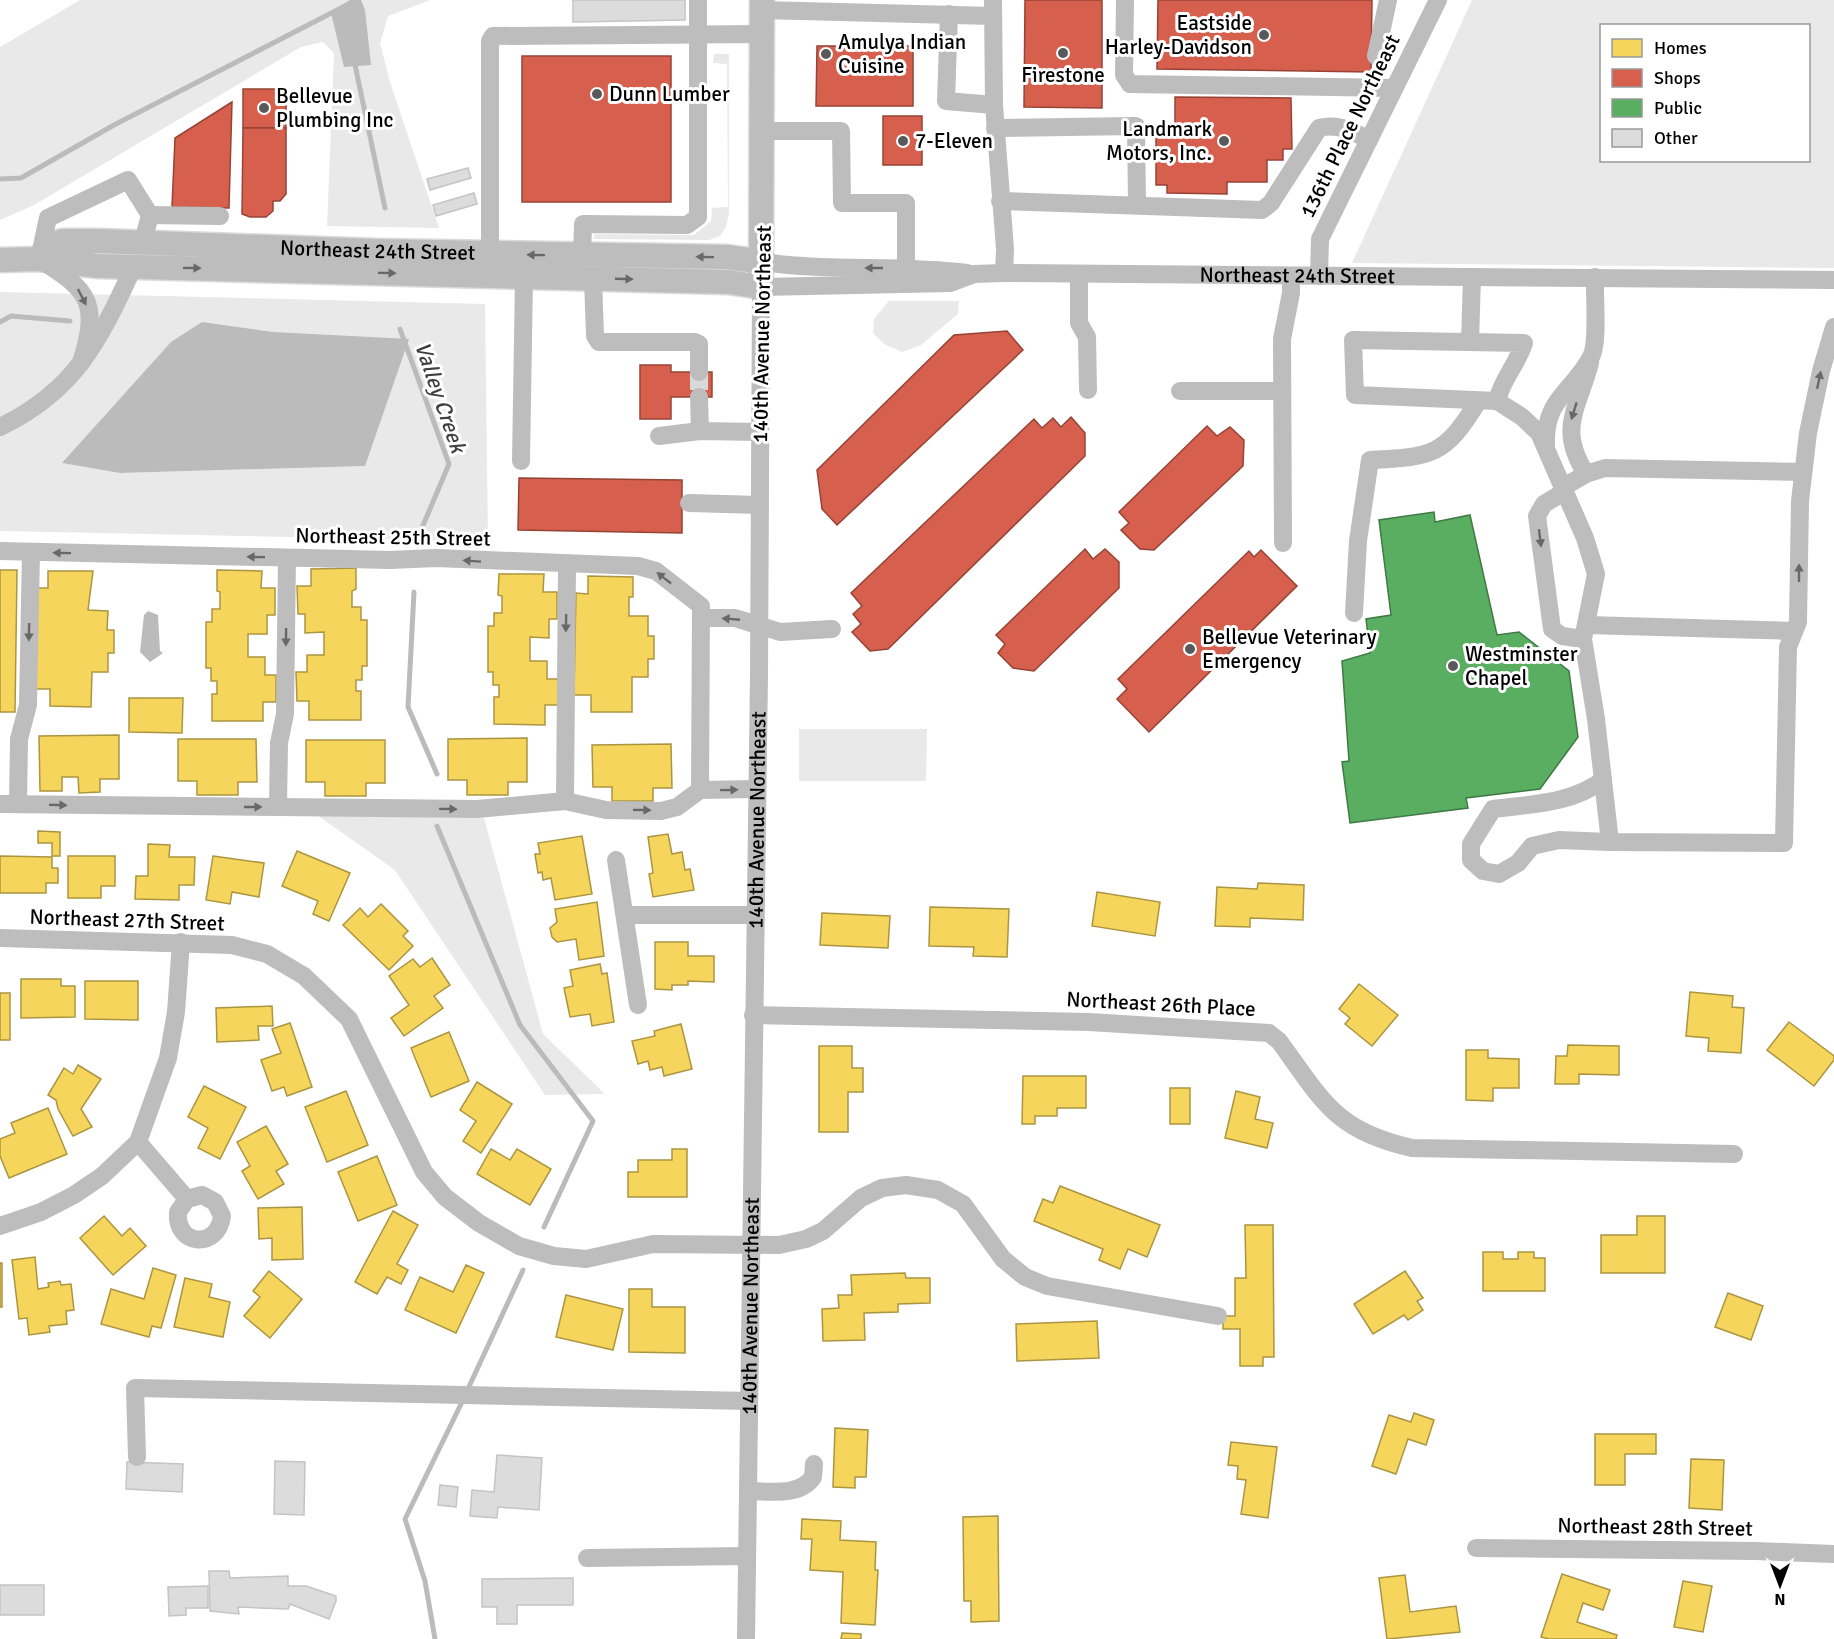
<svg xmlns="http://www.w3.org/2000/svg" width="1834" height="1639" font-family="Signika,sans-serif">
	<rect width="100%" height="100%" fill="#fff"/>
	<g fill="#e9e9e9" fill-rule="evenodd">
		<path d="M80,0h350l-42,16 -8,27 10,39 49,146 -112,-2 7,-173 -11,-11 -22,5 -267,158 -34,15v-173z"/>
		<path d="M1472,0h362v268l-482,-5zM1602,26h206v134h-206z"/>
		<path d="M714,54h15v159l-3,14 -6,9 -11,4 -116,-1 2,-5 99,1 17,-14 1,-13 16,-1 -1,-143 -14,-1z"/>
		<path d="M0,292l485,12 3,237 -488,-10zM202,322l71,10 92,134 -245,7 -57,-10z"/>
		<path d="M889,301h70l-1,13 -37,31 -19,7 -18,-8 -11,-11 1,-14z"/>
		<path d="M799,729h128l-1,52h-127z"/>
		<path d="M317,815l167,3 59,216 62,60 -60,1 -150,-225z"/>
	</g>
	<g fill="#bbb">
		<path d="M355,0h6l4,10 6,55 -27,2 -13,-54z"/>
		<path d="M202,322l71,10 136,7 -44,127 -245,7 -58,-10 109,-121z"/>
		<path d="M148,611l10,4 2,36 3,2 -13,9 -10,-10 4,-37z"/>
	</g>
	<g fill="#f6d55c" stroke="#ac9540" stroke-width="1.5">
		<path d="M356,568v21l-4,2v16h9v13h6v46h-5v14h-6v11h5v29h-52v-19h-12l-1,-29h11v-17h17v-23l-19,1v-19h-7l-1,-28h14v-17z"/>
		<path d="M0,570h17l-2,142h-15z"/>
		<path d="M217,570l45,1 -1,17h14v27h-8v19h-19v23h17v18h11v27h-13v19h-51v-27h5v-13h-6v-13h-5v-46h6v-13h8v-17l-3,-1z"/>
		<path d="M48,571h45l-5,39 20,1 -1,19h7v23h-6v19h-16l-1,35 -41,-1v-17h-16l1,-101h13z"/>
		<path d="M499,574h45l-1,18h14v27h-8v19l-19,-1v24h17v18h11v26h-13v20l-51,-1v-27h5v-12h-6v-13h-5v-46h6v-13h8v-17l-4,-1z"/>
		<path d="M588,576l45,1v20h-4v19h19v20h6v23h-6v18h-16v35h-41v-17h-17l2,-102 12,1z"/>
		<path d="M129,698h54l-1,35 -53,-1z"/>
		<path d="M119,735v44h-19v13l-21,1 -1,-16h-16v14h-22l-1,-55z"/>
		<path d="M527,738v44h-19v13h-41v-15h-19v-41z"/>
		<path d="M178,739h78l1,43h-19v13h-41v-14h-19z"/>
		<path d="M306,740h79v43h-19v13h-41v-14h-19z"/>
		<path d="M671,744l1,44h-19v13h-41v-14h-19l-1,-42z"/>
		<path d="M38,831l22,1v24h-8v-13h-14z"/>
		<path d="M668,834l4,20 10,-2 3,18 5,-1 4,21 -41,7 -4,-23 4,-1 -5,-36z"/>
		<path d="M582,836l10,58 -37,6 -4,-22 -8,2 -1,-8 -4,1 -3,-19h5l-2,-11z"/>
		<path d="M148,844l22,1 -1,12h26l-1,28h-15v15l-44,-1 1,-23h12z"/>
		<path d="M297,851l53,22 -21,48 -16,-7 5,-13 -36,-15z"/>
		<path d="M0,856l52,1v11h6v15h-12v10h-46z"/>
		<path d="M68,856h47v30h-14v12h-33z"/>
		<path d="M213,856l51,7 -5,34 -27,-5 -2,12 -24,-4z"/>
		<path d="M1258,883l46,2 -1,35 -53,-2v9l-35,-1 2,-39 40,2z"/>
		<path d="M1097,892l63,10 -5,34 -63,-10z"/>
		<path d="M597,902l7,54 -25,4 -3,-21 -19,3 -5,-5 -2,-9 7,-6 -2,-13z"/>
		<path d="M381,904l27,27 -5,5 10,10 -24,24 -46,-45 17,-17 8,9z"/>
		<path d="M930,907l79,2 -2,48 -34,-1 1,-9 -45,-1z"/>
		<path d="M822,913l68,3 -2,32 -68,-3z"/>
		<path d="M655,942h33v14h26v26l-26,-1v4h-16v5l-17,-1z"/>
		<path d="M432,958l18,27 -16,11 9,12 -39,28 -13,-18 18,-13 -20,-29 24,-17 7,8z"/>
		<path d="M600,964l2,10 5,-1 7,49 -22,4 -2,-12 -20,3 -6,-29 9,-2 -3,-16z"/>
		<path d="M21,979h40v7h14v31l-54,1z"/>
		<path d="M85,981h53v39l-53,-1z"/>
		<path d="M1359,984l39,31 -26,31 -27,-22 5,-6 -11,-9z"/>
		<path d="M1690,992l43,4 -1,11 12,1 -3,45 -33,-2 1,-13 -23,-2z"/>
		<rect x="0" y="993" width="10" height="47"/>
		<path d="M272,1006l1,20h-15l1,14 -42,2 -1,-34z"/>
		<path d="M1789,1022l45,34v4l-20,26 -47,-36z"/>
		<path d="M290,1023l22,64 -25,9 -3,-9 -12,4 -11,-31 20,-7 -9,-24z"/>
		<path d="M681,1024l11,45 -28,7 -2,-9 -12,3 -2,-9 -10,3 -6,-23 23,-5 -1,-5z"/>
		<path d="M449,1032l20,49 -38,16 -20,-49z"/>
		<path d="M1568,1045l51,1v29l-40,-1v10h-24l1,-28h11z"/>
		<path d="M819,1046h33v22h11v24h-15v40h-29z"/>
		<path d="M1466,1050h22v8l31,1v29h-26v13l-27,-1z"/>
		<path d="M78,1065l23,14 -20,30 11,18 -19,9 -15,-27 -2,-9 -8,-5 16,-27 9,6z"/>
		<path d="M1023,1076h63v32h-29v8h-22v8h-13z"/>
		<path d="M477,1082l35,22 -31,49 -18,-12 13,-20 -16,-11z"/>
		<path d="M204,1086l42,21 -26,52 -22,-11 10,-20 -20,-11z"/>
		<rect x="1170" y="1088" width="20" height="36"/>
		<path d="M346,1091l22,54 -41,17 -22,-55z"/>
		<path d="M1236,1091l24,6 -5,22 18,4 -6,25 -42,-10z"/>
		<path d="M48,1108l19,46 -58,24 -9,-22v-17l15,-6 -4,-10z"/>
		<path d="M266,1126l22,38 -12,7 8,13 -26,15 -16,-28 8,-5 -13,-24z"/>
		<path d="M491,1149l19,11 7,-11 34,20 -21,36 -53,-31z"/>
		<path d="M672,1149h15v48h-59v-25h10v-12h34z"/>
		<path d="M377,1156l20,49 -39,16 -20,-49z"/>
		<path d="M1060,1186l100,39 -13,32 -19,-8 -8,20 -21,-9 4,-11 -69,-28 9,-22 10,4z"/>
		<path d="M302,1207l1,52 -31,1v-22l-13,1 -1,-31z"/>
		<path d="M393,1211l25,14 -21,39 11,6 -7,14 -14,-7 -10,17 -22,-12z"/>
		<path d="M104,1216l18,20 8,-8 16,18 -33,29 -33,-37z"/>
		<path d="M1637,1216h28v57h-64v-38h36z"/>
		<path d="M1245,1225h28l1,132h-11v9h-23v-37h-17v-13h12v-38h11z"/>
		<path d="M1483,1252h20v7h15v-7h16v6h11v33h-62z"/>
		<path d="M35,1257l3,32 11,-2 -1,-4 12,-2 1,4 10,-1 3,26 -8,1 1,13 -18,2 1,6 -21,3 -2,-17 -8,1 -7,-59z"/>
		<rect x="0" y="1263" width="2" height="44"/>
		<path d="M466,1265l18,8 -28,60 -51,-23 15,-33 33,15z"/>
		<path d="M153,1268l23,7 -15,53 -9,-2 -3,11 -48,-13 10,-35 33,10z"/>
		<path d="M269,1271l33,28 -32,39 -26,-22 16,-19 -7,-6z"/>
		<path d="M1405,1271l18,27 -6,3 6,9 -15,10 -4,-5 -31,19 -19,-30z"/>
		<path d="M905,1273l1,5h24v25l-32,1v8l-34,1 1,27 -42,1 -1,-32 17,-1 -1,-13h14l-1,-20z"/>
		<path d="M185,1278l27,6 -3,13 21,5 -7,35 -49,-10z"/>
		<path d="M629,1289h23v18h33v46l-56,-1z"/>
		<path d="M1728,1293l35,13 -12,34 -36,-13z"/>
		<path d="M566,1295l57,14 -10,41 -57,-13z"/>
		<path d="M1097,1321l2,37 -82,3 -1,-37z"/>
		<path d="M1414,1413l20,7 -8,25 -18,-6 -12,35 -24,-8 17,-51 22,7z"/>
		<path d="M835,1428l33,2 -2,47h-11v11l-22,-1z"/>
		<path d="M1595,1434h61v20h-31v31h-30z"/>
		<path d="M1231,1442l46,5 -9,71 -27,-4 5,-34 -9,-1 1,-13 -10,-1z"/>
		<path d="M1691,1459l33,1 -2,50 -33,-2z"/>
		<path d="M998,1516l1,105 -28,1v-21h-7l-1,-84z"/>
		<path d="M802,1519l39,2 -1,19 36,2 -1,28h3l-3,55 -34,-2 2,-51 -33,-2 2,-31h-11z"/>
		<path d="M1562,1574l48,16 -7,20 -20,-7 -6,19 40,13 -1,4h-67l-8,-2z"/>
		<path d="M1405,1575l5,37 46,-6 4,26 -73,7 -8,-61z"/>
		<path d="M1683,1581l29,5 -9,46 -29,-5z"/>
		<path d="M842,1633l19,1v5h-20z"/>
	</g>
	<g fill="#d6604d" stroke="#964336" stroke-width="1.5">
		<path d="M1025,0h77v108l-78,-1z"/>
		<path d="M1158,0h214l-1,72 -214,-3z"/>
		<path d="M817,46h96v60h-97z"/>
		<rect x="522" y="56" width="149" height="146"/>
		<rect x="243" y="89" width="43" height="39"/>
		<path d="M1175,97l116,1 1,51h-9v11h-16v22h-40v12l-60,-1v-8h-11v-52h19z"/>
		<path d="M232,102l-3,106 -57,-1 3,-69z"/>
		<rect x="883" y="116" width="39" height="49"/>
		<path d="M243,128h43v66l-6,7h-7v10l-7,6h-16l-8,-3z"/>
		<path d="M1007,331l16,19 -186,175 -15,-16 -5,-39 137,-135z"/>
		<path d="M640,365h31v7h41v25h-41v22h-31z"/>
		<path d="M1071,417l14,16v23l-197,193 -18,2 -18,-19 9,-8 -8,-10 9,-8 -11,-13 183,-174 8,9 11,-10 8,9z"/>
		<path d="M1207,426l10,10 13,-9 14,13 -1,26 -89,84 -14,-1 -19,-19 8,-7 -10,-11z"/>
		<path d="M519,478l163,2v53l-164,-3z"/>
		<path d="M1085,549l8,10 12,-10 14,13v26l-85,83 -21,-3 -15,-15 7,-9 -9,-9z"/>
		<path d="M1261,550l36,36 -148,146 -32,-33 10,-10 -9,-10 131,-128 5,6z"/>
	</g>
	<path fill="#5aae61" stroke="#3f7a44" stroke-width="1.5" d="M1434,512l1,10 35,-7 27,120 22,-3 50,39 9,66 -38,52 -74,9 2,10 -118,15 -8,-61 7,-1 -7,-100 28,-8 -4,-34 25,-4 -12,-95z"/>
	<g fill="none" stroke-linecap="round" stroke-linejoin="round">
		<g stroke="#bbb" stroke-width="5">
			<path d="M343,10v-3l12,-7"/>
			<path d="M354,60l31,148"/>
			<path d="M0,179l21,-1 93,-53 229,-118"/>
			<path d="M0,322l11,-6 59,5"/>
			<path d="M400,329l49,135 -33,78"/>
			<path d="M414,592l-6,115 29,67"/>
			<path d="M437,826l83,199 73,96 -49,106"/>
			<path d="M467,1391l56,-121"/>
			<path d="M435,1639l-10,-58 -20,-62 58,-119"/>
		</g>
	</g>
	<g fill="#dcdcdc" stroke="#c4c4c4" stroke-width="1.5">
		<path d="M573,0h112v20l-112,2z"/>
		<path d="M468,168l3,10 -41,12 -3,-11z"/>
		<path d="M474,193l3,11 -41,12 -3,-11z"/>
		<path d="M497,1455l45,3 -3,52 -41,-3 -1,11 -27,-2 2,-26 22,2z"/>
		<path d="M275,1461l30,1 -1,53 -30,-1z"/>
		<path d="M127,1462l56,2 -1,28 -56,-3z"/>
		<path d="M440,1485l18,2 -2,20 -18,-2z"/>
		<path d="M209,1571h20l1,7 58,-2v10h18l30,10v5l-7,18 -39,-15 -2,5 -50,-2 1,7 -29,-3z"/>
		<path d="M573,1578v27h-56v19h-20v-17h-15v-28z"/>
		<rect x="0" y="1585" width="44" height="30"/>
		<path d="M208,1586v22h-22v7l-17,1 -1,-29z"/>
	</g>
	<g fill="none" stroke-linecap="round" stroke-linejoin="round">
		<path stroke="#d9d9d9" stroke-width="18" stroke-dasharray="18 9" stroke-linecap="butt" d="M699,372v25"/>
		<defs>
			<g id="major">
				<path id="s2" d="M39,259l23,-18h36l278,10 351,6 36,5"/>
				<path d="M0,260l39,-1 59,7 630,16 33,5 1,-287"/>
			</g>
		</defs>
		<use href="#major" stroke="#dbdbdb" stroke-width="27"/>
		<g stroke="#bdbdbd" stroke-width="18">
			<path d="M993,0l1,105 11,144 -1,24"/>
			<path d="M1125,0l-1,75 6,9 264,4"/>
			<path d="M762,10l231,6"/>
			<path d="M949,14l-3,87 48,4"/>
			<path d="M1376,56l12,-56"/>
			<path d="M995,128l141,-2 1,79"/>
			<path d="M763,131h78l1,72h64v65"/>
			<path d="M1000,201l262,9 9,-7 48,-75c19,-5 33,3 50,12"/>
			<path d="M150,215l70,1"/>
			<path d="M490,254v-213l3,-5 269,-2"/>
			<path d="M582,256l1,-32 104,1 11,-8v-217"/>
			<path d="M763,262c67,10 136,2 204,11"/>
			<path d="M1079,274v49l8,14 1,53"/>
			<path d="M1319,276l1,-37 118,-239"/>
			<path d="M593,279l2,57 4,6h96l4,2v28"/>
			<path d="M1353,340l171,3c-7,22 -22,36 -27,58l-142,-6z"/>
			<path d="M1470,342l2,-65"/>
			<path d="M81,363c18,-59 10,-72 -42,-104l9,-41 80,-38 22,35 -7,27"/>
			<path d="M1180,391h102"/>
			<path d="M699,397l1,34"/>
			<path d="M1497,401l25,16 17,16 46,105 11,36 -13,65 13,80 14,123 174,1 4,-196 10,-25 2,-121 8,-68 13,-62 13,-44"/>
			<path d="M0,427c76,-36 100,-88 134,-161"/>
			<path d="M659,436l41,-5 60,1"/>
			<path d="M1546,446c-2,-48 26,-53 45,-89 8,-15 3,-61 4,-80"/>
			<path d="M521,461l3,-184"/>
			<path d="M1586,474c-29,-46 -8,-65 4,-111"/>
			<path d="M1562,488l24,-14 19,-6 198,4"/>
			<path d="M1564,492l-20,12 -7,12 15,113 10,7 21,3"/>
			<path d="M689,503l71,2"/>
			<path d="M1283,543l-1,-204 9,-46v-17"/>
			<path d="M0,551l390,9 46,-2 202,8 18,5 45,35 -1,184"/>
			<path d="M1354,613l4,-72 12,-81c62,-3 75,-4 108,-59"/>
			<path d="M701,618h34l45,14 52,-3"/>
			<path d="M1587,625l207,6"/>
			<path d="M1603,780c-32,24 -71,24 -110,29l-22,35v16l12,11 16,3 19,-11 14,-17 27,-6 51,2"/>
			<path d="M565,801l2,-236"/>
			<path d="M0,804l477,5 88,-8 41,9 55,1 16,-4 23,-17 57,-1"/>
			<path d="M18,804l1,-65 9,-34 3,-153"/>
			<path d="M278,807l1,-64 6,-29 2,-156"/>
			<path d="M616,860l22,145"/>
			<path d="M626,915h128"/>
			<path d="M0,938l232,7 35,9 37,22 45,43 75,153 21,25 34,26 40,23 35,10 32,3 67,-15 126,1 27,-6 17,-8 38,-33 21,-10 24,-3 32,5 25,14 40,55 22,18 22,9 171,30"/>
			<path d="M753,1015l336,7 180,11 10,8c44,60 56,90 133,107l322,6"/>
			<path d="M138,1142l49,57 -9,13c-3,34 40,38 44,4l-7,-14 -13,-7 -15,4"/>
			<path d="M0,1226l41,-14 33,-17 28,-19 36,-34 30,-84 8,-46 5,-70"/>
			<path d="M137,1457l-2,-69 614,13"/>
			<path d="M748,1491c21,0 52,6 65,-14l1,-13"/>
			<path d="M1476,1548l279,3 79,3"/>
			<path d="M587,1558l160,-2"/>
			<path id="s1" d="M746,1639l13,-964 2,-388 189,-4 24,-9 30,-1 830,7"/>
		</g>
		<use href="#major" stroke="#bdbdbd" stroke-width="24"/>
	</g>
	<defs><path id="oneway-solid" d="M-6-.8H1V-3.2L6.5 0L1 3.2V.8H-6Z" transform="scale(1.5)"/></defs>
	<g fill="#686868">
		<use href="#oneway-solid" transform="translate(536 255) rotate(-179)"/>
		<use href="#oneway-solid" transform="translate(705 257) rotate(-179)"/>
		<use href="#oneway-solid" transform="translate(192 268) rotate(1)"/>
		<use href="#oneway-solid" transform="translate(874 268) rotate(-180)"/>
		<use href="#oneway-solid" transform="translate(387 273) rotate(1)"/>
		<use href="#oneway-solid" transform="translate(624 279) rotate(2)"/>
		<use href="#oneway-solid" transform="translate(82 297) rotate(63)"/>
		<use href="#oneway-solid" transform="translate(1819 380) rotate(-78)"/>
		<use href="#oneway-solid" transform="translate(1574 411) rotate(107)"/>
		<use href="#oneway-solid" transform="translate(1540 538) rotate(83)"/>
		<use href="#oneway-solid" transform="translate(62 553) rotate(-179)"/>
		<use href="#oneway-solid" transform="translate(256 557) rotate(-179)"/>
		<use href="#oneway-solid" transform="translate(472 561) rotate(-176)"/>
		<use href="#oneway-solid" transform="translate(1799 573) rotate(-90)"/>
		<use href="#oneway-solid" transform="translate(664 578) rotate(-142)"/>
		<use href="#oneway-solid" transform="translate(731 619) rotate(-175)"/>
		<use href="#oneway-solid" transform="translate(566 623) rotate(91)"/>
		<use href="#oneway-solid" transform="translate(29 632) rotate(91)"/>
		<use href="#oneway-solid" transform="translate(286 637) rotate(91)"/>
		<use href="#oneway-solid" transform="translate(729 790) rotate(-1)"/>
		<use href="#oneway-solid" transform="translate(58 805) rotate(1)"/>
		<use href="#oneway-solid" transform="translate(253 807)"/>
		<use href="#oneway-solid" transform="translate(448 809) rotate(1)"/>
		<use href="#oneway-solid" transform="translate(642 810) rotate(1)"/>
	</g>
	<g fill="#595959" stroke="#fff" stroke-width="2">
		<circle cx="1264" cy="35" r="6"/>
		<circle cx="1063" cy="53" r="6"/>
		<circle cx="826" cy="54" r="6"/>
		<circle cx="597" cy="94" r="6"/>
		<circle cx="264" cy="108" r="6"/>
		<circle cx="903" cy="141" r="6"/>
		<circle cx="1224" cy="141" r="6"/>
		<circle cx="1190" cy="649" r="6"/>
		<circle cx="1453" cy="666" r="6"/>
	</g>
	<g text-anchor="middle" stroke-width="6" stroke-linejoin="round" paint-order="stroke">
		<g font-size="21" fill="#000" stroke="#fff" text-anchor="start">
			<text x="1252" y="30" text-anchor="end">Eastside<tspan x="1252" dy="24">Harley-Davidson</tspan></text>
			<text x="838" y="49">Amulya Indian<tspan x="838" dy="24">Cuisine</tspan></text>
			<text x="1063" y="82" text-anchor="middle">Firestone</text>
			<text x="609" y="101">Dunn Lumber</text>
			<text x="276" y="103">Bellevue<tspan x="276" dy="24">Plumbing Inc</tspan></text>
			<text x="1212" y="136" text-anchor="end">Landmark<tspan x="1212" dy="24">Motors, Inc.</tspan></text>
			<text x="915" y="148">7-Eleven</text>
			<text x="1202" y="644">Bellevue Veterinary<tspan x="1202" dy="24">Emergency</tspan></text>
			<text x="1465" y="661">Westminster<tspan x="1465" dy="24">Chapel</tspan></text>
		</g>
		<g font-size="21" fill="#000" stroke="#fff">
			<text transform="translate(1350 126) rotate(-64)" y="7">136th Place Northeast</text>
			<text dy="7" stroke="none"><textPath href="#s2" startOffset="345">Northeast 24th Street</textPath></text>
			<text dy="7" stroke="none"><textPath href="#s1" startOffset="1890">Northeast 24th Street</textPath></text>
			<text transform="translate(762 334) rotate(-89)" y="7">140th Avenue Northeast</text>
			<text transform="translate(393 537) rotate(1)" y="7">Northeast 25th Street</text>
			<text dy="7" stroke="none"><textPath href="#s1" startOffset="819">140th Avenue Northeast</textPath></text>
			<text transform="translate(127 920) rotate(2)" y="7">Northeast 27th Street</text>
			<text transform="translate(1161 1004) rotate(3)" y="7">Northeast 26th Place</text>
			<text dy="7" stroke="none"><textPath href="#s1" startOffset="333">140th Avenue Northeast</textPath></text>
			<text transform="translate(1655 1527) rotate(1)" y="7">Northeast 28th Street</text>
		</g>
		<g font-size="22" font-style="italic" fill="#3f3f3f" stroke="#fff">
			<text transform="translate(441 397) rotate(71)" y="8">Valley Creek</text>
		</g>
	</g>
	<rect x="1600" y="24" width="210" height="138" fill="#ffffff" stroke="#999999" stroke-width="1.5"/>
	<rect x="1612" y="39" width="30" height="18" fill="#f6d55c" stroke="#999999" stroke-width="1.5"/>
	<text x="1654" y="54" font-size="18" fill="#000000">Homes</text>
	<rect x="1612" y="69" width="30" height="18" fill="#d6604d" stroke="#999999" stroke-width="1.5"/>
	<text x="1654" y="84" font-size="18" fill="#000000">Shops</text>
	<rect x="1612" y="99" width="30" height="18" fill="#5aae61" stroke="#999999" stroke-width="1.5"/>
	<text x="1654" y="114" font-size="18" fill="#000000">Public</text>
	<rect x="1612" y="129" width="30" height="18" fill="#dcdcdc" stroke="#999999" stroke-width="1.5"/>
	<text x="1654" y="144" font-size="18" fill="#000000">Other</text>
	<g transform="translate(1780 1585) rotate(180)" stroke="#ffffff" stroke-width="4.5" paint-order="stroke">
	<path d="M0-4.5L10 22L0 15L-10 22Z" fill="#000000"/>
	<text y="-9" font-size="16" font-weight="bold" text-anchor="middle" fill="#000000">N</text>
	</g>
</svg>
